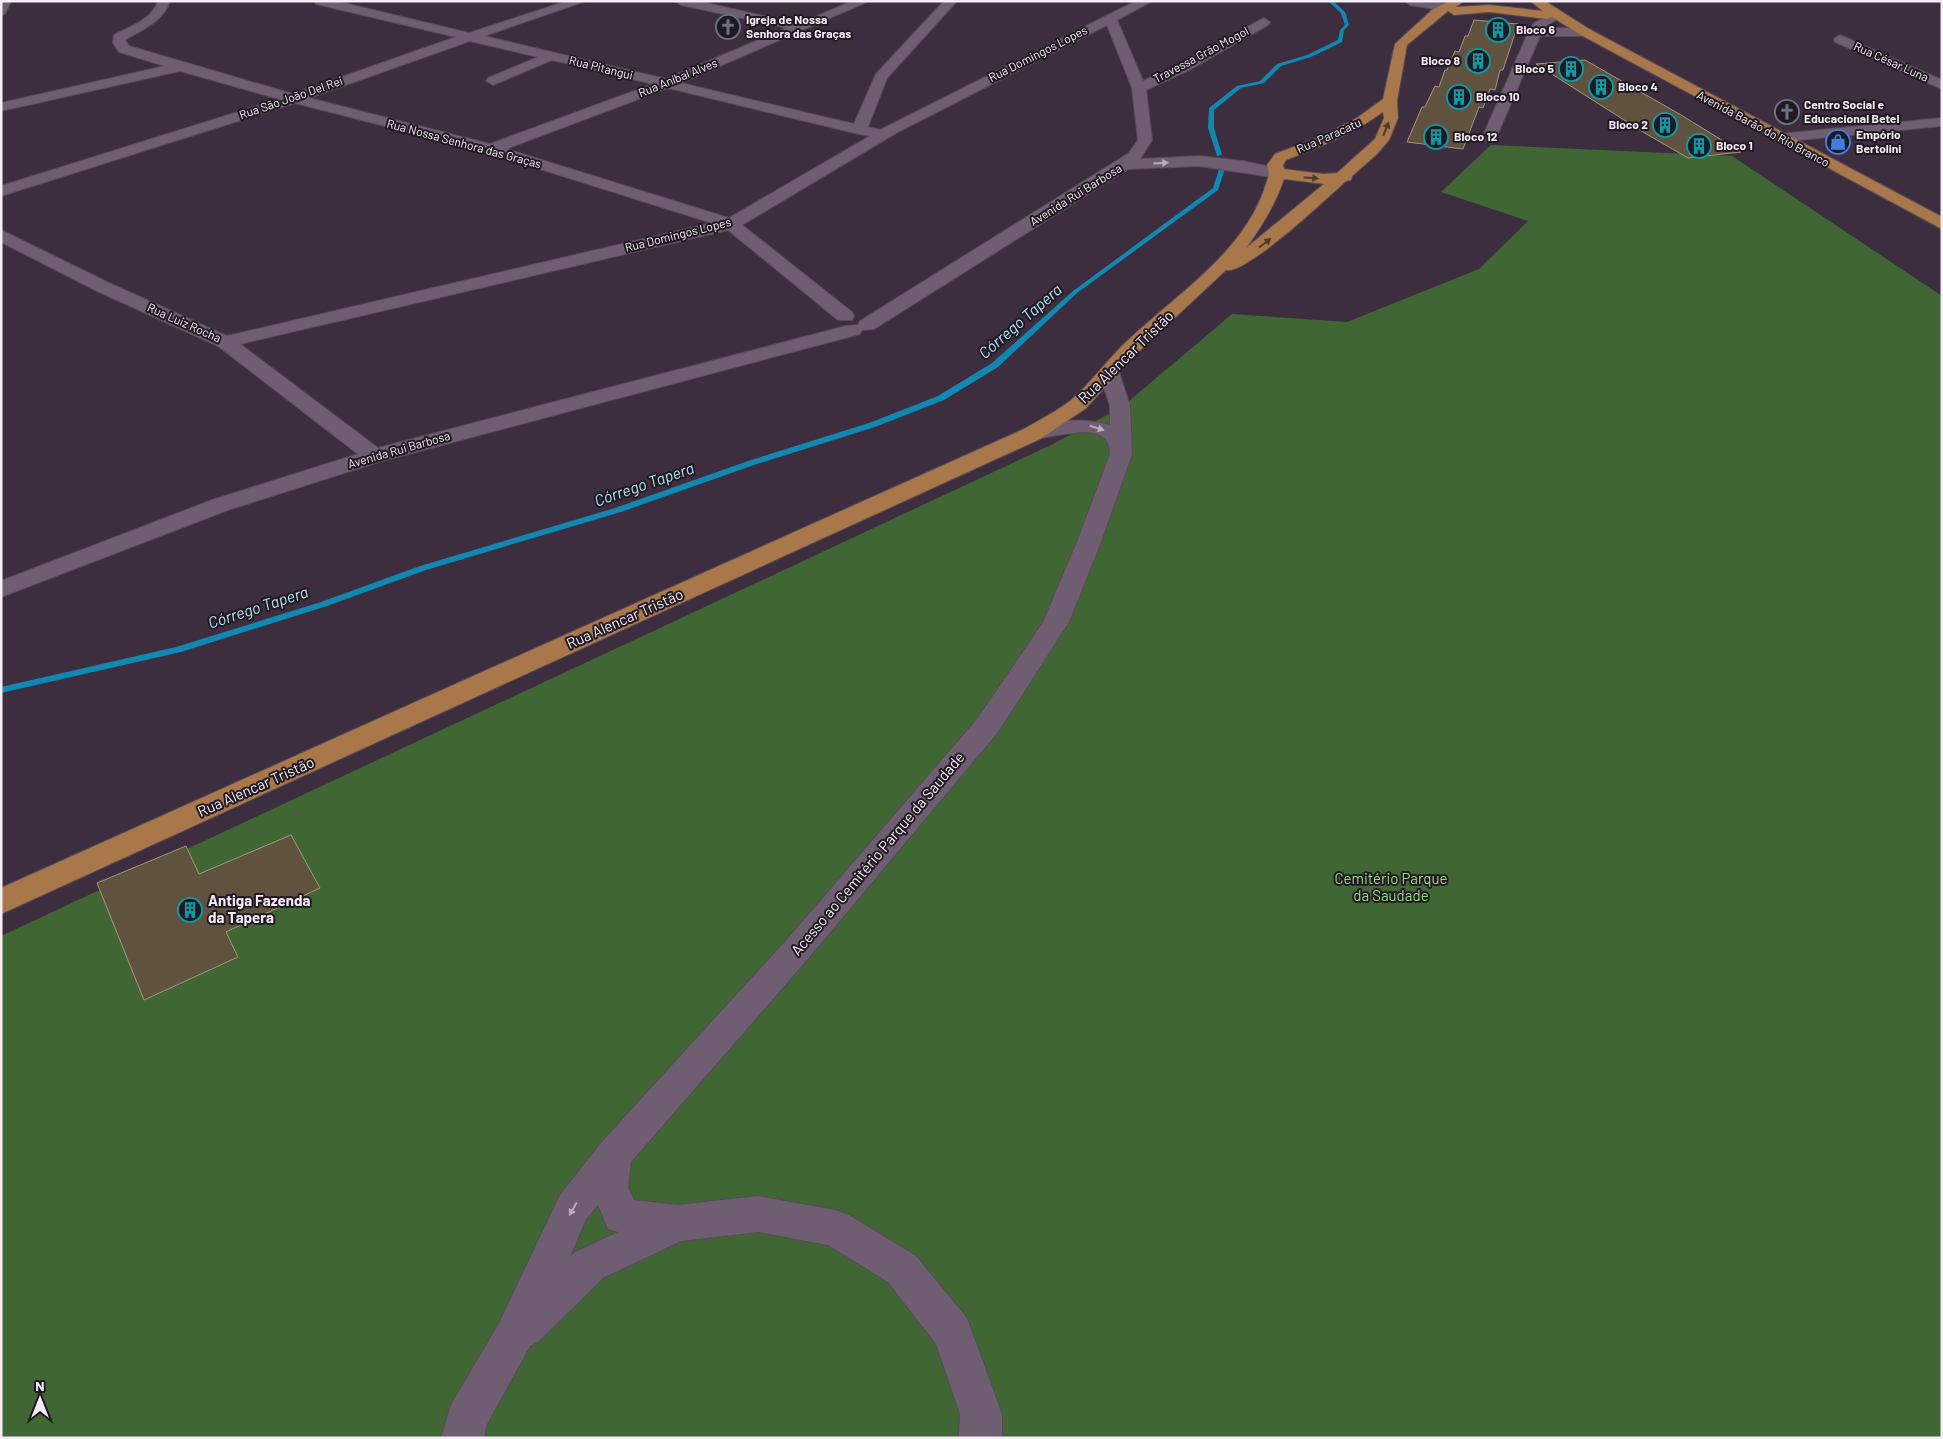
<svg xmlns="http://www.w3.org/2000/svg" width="1943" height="1439" font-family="Barlow,sans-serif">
	<rect width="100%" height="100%" fill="#3d2e3f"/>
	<path fill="#406733" d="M1491,145l241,11 210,140v1142h-1941v-502l1050,-491 71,-38 110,-93 115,8 132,-53 49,-48 -87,-29z"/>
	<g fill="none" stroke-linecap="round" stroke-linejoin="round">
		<g fill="#1088b1" fill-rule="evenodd">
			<path d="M1328,1h5l12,11 4,13 -5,5 -2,12 -31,15 -30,9 -17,17 -23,5 -27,22v18l8,27 -5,1 -9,-28 1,-20 28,-22 23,-5 17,-17 30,-9 31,-15 2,-10 5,-5 -4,-12z"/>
			<path d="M1222,167l3,2 -7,21 -141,103 -79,74 -54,33 -69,27 -121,38 -133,47 -195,58 -99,36 -146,46 -180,41v-6l175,-40 145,-45 99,-36 195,-58 133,-47 121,-38 69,-27 54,-33 81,-72 140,-103 6,-19z"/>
		</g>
	</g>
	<g fill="#5f523e" stroke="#a49680">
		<path d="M1474,20l44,4 -15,46h-3l-5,20 -5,-1 -7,19 -4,-1 -16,42 -56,-7 15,-35h3l10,-21 4,1 6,-17h2l8,-19 4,1 6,-16h3z"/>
		<path d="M1585,60l96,55 60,37 -53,6 -45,-26 -107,-68z"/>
		<path d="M291,835l29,53 -94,44 12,25 -94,43 -47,-117 89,-37 13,28z"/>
	</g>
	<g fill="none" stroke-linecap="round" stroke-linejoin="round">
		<defs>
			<g id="minor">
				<path d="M1,1h10l-6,13 -4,1z"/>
				<path d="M158,1h12c-7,21 -27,28 -45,39l4,6 164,48 163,-57 -140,-33 -2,-3h22l133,32 98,-32h19l-102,35 182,43 121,-51 -106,-23 -6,-4h23l101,23 53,-23h17l-188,82 173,41 22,-50 68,-73h13l-70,77 -19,49 12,3 256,-129h16l-35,19 26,61 38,-18 83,-45 6,4 -2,3 -77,44 -45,21 6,50 -12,19 59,-3 44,5 41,9 2,3 -8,5 -79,-12 -71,3 -254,160 -12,1 -2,4 -478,127 -154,49 -227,87v-16l211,-81 146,-46 -140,-108 -121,-55 -96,-49v-12l108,53 118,53 485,-113 -226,-71 -191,-49 -294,93v-10l278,-87 -99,-28 -179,40v-8l164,-37 -46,-14 -6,-9 1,-8c16,-9 38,-15 44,-34zM1107,25l25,63 6,52 -9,13 -269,168 -2,4 -12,1 -468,122 -138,-104 488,-114 110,90h14l2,-4 -2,-4 -110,-87 156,-93zM470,41l68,16 -50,21 -2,3 7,4 59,-25 101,24 -163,60 -181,-46zM668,88l191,46 11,2 -141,82 -223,-69z"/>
				<path d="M1404,1h29l17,3 2,3 -6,4 -36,-6z"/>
				<path d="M1553,14l6,4 -16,10h42l6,4 -6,4h-45l-44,102 -7,4 -5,-1 -2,-3 46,-105 6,-10z"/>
				<path d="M1840,35l102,45v9l-107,-47 -1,-3z"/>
				<path d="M1942,118v8l-163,16 -7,-4 7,-4z"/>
				<path d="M1109,366l7,2 3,4 11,34 2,48 -31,88 -32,80 -71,110 -186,222 -181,208 -3,25 6,13 44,5 80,-9 77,14 14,5 67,41 51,62 35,96v24h-43l1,-24 -24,-70 -48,-62 -60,-37 -70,-13 -77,9 -78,37 -65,64 -8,4 -44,80 -2,12h-43l10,-33 48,-82 61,-128 40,-51 190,-208 188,-218 65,-96 34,-80 33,-88c0,-41 -67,-11 -86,-15l-3,-5 3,-5c30,-7 56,-13 86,-4v-19l-11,-34 3,-4zM598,1205l10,24 10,3 -43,20 -5,5 16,-38z"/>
			</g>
			<path id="major" d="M1449,1h15l-8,6 33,-2 54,6 -13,-10h15l44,28 353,188v12l-361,-194 -29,-18 -5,2 -58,-7 -35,3 -6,-4 -41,34 -10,56 1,17 -9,22 -12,14 -25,22 -1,4 -5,1c-18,16 -100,94 -120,89l-90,84 -51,55 -45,30 -1039,475v-26l1023,-459c15,-9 32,-17 46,-28 19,-16 34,-37 52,-55 49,-48 118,-89 142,-156 3,-10 7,-15 3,-25l8,-11 47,-18 35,-18 26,-19 12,-55 37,-34zM1383,112l1,6 -9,21 -38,34 -14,1 -39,-5 -1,-4 3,-5c34,-13 67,-26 97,-48zM1284,179l40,5 -78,64c16,-22 29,-43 38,-69z"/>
		</defs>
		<use href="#minor" stroke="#574a58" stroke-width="2"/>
		<use href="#major" stroke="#574a58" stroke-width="2"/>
		<use href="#minor" fill="#6f5e71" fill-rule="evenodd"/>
		<use href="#major" fill="#a8774a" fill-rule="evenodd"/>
	</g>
	<defs><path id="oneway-solid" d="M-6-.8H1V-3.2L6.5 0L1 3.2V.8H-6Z" transform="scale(1.25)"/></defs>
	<g fill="#503a2f">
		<use href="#oneway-solid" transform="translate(1386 129) rotate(-68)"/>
		<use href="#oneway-solid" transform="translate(1311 178) rotate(4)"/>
		<use href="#oneway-solid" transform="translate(1265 243) rotate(-37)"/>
	</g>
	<g fill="#baadbb">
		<use href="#oneway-solid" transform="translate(1161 163) rotate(-3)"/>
		<use href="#oneway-solid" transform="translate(1097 428) rotate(17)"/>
		<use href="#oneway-solid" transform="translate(573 1209) rotate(120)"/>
	</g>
	<defs>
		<symbol id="church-ring" viewBox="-11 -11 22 22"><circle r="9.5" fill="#201921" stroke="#6b7280" stroke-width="1.5"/><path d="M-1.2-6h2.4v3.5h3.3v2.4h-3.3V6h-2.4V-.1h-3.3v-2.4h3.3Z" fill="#6b7280"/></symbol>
		<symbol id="building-ring" viewBox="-11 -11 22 22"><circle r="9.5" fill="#201921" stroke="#0f9aa8" stroke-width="1.5"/><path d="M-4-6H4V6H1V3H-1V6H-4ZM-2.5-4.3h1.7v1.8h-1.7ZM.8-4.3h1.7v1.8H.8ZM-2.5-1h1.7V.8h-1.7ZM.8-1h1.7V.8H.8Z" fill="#0f9aa8"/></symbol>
		<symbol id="shop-ring" viewBox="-11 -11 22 22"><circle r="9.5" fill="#201921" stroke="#3f7fe0" stroke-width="1.5"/><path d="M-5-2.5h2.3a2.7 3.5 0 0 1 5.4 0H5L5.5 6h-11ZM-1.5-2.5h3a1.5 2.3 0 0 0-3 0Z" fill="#3f7fe0"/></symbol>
	</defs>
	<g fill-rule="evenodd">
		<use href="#church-ring" x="714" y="13" width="28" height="28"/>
		<use href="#building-ring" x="1484" y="16" width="28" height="28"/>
		<use href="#building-ring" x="1464" y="47" width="28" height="28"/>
		<use href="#building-ring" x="1557" y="55" width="28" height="28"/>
		<use href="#building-ring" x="1587" y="73" width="28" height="28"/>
		<use href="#building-ring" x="1445" y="83" width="28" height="28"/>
		<use href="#church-ring" x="1773" y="98" width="28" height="28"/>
		<use href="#building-ring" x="1651" y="111" width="28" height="28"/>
		<use href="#building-ring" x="1422" y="123" width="28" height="28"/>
		<use href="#shop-ring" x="1824" y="128" width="28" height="28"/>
		<use href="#building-ring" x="1685" y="132" width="28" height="28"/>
		<use href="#building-ring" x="176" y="896" width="28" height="28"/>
	</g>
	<g text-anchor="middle" stroke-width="4" stroke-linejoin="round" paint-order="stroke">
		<g font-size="12" font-weight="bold" fill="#f7edf8" stroke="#201921" text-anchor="start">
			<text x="746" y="24">Igreja de Nossa<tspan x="746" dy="14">Senhora das Graças</tspan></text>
			<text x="1516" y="34">Bloco 6</text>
			<text x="1460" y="65" text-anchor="end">Bloco 8</text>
			<text x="1554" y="73" text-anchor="end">Bloco 5</text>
			<text x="1618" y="91">Bloco 4</text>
			<text x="1476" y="101">Bloco 10</text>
			<text x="1804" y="109">Centro Social e<tspan x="1804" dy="14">Educacional Betel</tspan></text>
			<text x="1648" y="129" text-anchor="end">Bloco 2</text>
			<text x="1856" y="139">Empório<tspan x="1856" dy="14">Bertolini</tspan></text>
			<text x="1454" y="141">Bloco 12</text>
			<text x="1716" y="150">Bloco 1</text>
		</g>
		<g font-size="12" fill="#f7edf8" stroke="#201921">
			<text transform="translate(1038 54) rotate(-27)" y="4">Rua Domingos Lopes</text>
			<text transform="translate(1201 55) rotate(-28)" y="4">Travessa Grão Mogol</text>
			<text transform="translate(1891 62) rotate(24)" y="4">Rua César Luna</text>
			<text transform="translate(601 68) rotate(14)" y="4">Rua Pitangui</text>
			<text transform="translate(678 78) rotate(-22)" y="4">Rua Aníbal Alves</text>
			<text transform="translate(291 98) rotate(-19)" y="4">Rua São João Del Rei</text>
			<text transform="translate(1763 129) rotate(28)" y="4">Avenida Barão do Rio Branco</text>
			<text transform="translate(1329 136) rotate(-24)" y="4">Rua Paracatu</text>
			<text transform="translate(464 144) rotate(15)" y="4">Rua Nossa Senhora das Graças</text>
			<text transform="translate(1076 195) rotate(-32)" y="4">Avenida Rui Barbosa</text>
			<text transform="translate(678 235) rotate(-14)" y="4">Rua Domingos Lopes</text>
			<text transform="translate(184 323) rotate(24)" y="4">Rua Luiz Rocha</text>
			<text transform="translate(399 450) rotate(-16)" y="4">Avenida Rui Barbosa</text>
		</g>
		<g font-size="15" fill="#f7edf8" stroke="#201921">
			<text transform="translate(1126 357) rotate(-44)" y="5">Rua Alencar Tristão</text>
			<text transform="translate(625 619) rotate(-24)" y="5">Rua Alencar Tristão</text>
			<text transform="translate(256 787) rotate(-24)" y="5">Rua Alencar Tristão</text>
			<text transform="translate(878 854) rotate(-50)" y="5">Acesso ao Cemitério Parque da Saudade</text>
		</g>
		<g font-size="15" fill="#97dc7f" stroke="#201921">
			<text x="1391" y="884">Cemitério Parque<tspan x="1391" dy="17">da Saudade</tspan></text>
		</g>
		<g font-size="15" font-weight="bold" fill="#f7edf8" stroke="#201921" text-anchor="start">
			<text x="208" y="906">Antiga Fazenda<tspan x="208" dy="17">da Tapera</tspan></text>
		</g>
		<g font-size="16" font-style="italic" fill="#b3e2f8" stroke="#201921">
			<text transform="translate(1020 321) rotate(-41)" y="6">Córrego Tapera</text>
			<text transform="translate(644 484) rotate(-19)" y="6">Córrego Tapera</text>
			<text transform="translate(258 607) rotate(-18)" y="6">Córrego Tapera</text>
		</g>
	</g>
	<rect width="1943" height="1439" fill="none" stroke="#f7edf8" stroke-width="5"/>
	<g transform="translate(40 1399)" stroke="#201921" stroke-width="4" paint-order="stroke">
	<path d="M0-4L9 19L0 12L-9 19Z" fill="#f7edf8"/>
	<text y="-8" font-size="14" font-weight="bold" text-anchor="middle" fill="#f7edf8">N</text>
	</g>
</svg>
